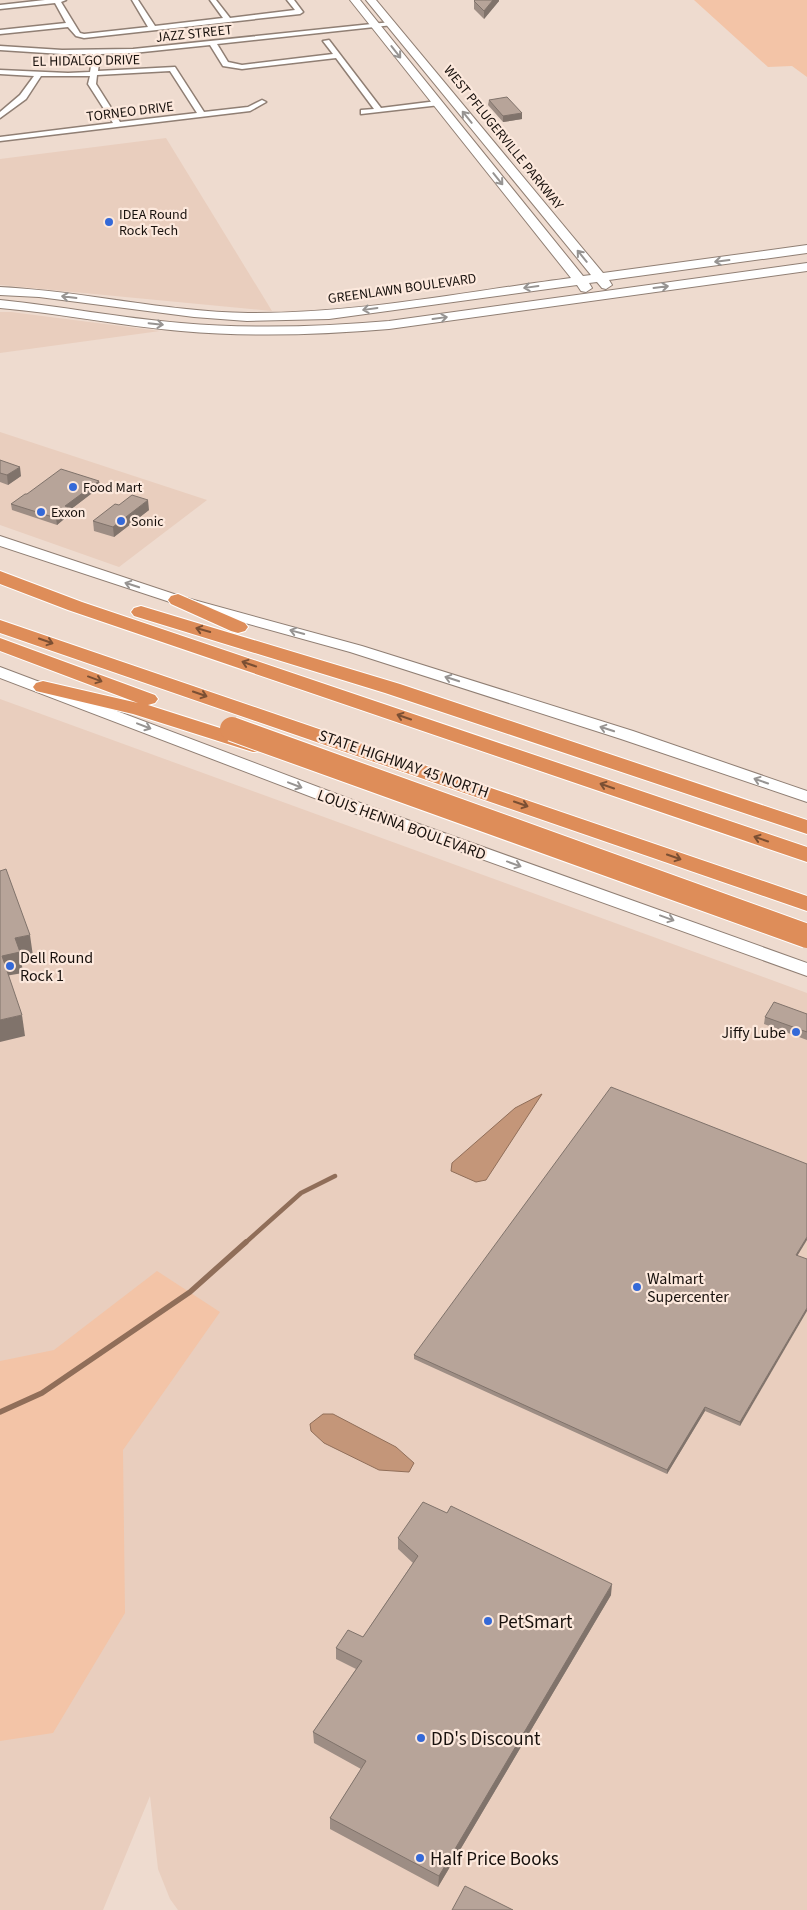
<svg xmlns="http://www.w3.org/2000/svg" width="807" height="1910" font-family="'Source Sans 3',sans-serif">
	<rect width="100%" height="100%" fill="#eedbcf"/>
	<g fill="#e9cebe">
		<path d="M166,138l106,173 -272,-26v-126z"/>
		<path d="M0,312h11l149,19 -160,22z"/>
		<path d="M0,432l207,68 -88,67 -119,-42z"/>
		<path d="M0,699l807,294v917h-629l-8,-11 -12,-30 -8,-73 -47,114h-103z"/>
	</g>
	<g fill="#f3c4a7">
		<path d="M694,0h113v77l-15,-11 -24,1z"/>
		<path d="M157,1271l63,41 -97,138 2,163 -72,120 -53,8v-380l54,-11z"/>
	</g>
	<g fill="#c49679" stroke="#906e59">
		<path d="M542,1094l-56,86 -10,2 -25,-11 1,-8 63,-55z"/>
		<path d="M323,1414h10l63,33 18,16 -5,9 -30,-2 -55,-27 -13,-12 -1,-7z"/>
	</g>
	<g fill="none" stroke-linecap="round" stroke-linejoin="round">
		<path stroke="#906e59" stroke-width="4.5" d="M244,1244l57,-51 34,-17"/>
		<path stroke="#906e59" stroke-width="5.5" d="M0,1412l42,-19 148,-101 56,-50"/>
		<defs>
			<g id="street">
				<path d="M45,0h21l-5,2 19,31 4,1 64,-7 -16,-27h6l17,26 68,-8 -13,-18h6l14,18 65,-8 -8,-10h7l9,12 -3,2 -216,24 -8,-2 -8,-9 -68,7v-4l66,-7 -11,-20 -55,6v-4z"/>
				<path d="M391,22l2,1v2l-176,19 11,18 14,3 91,-11 -10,-13 6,-1 52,68 56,-7 4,2 -1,2 -79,9v-4l13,-1 -38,-51 -94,11 -19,-3 -13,-21 -77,8 -33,1 -2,17 77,-4 29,45 44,-5 14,-7 4,2 -16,9 -250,30v-4l113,-14 -25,-39 2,-8h-49l-15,23 -26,19v-6l20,-17 14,-19 -34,-2v-4l68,3 22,-1 3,-18h-31l-62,-4v-4l62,4 71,-1zM170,71l27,42 -77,9 -24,-38 1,-9z"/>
				<path d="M200,32l3,2 -1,1 -10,2 -3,-2z"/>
			</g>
			<g id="secondary">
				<path d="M350,0h10l223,276 8,-1 -225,-275h10l227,273 204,-28v8l-198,27 3,5 -6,4 -4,-1 -5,-6 -8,1 3,5 -6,4 -5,-1 -4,-6 -248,34 -82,2 -53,-4 -155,-20 -39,-2v-8c83,4 166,25 248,26 108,1 216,-21 323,-35z"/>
				<path d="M807,263v8l-418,58c-69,6 -139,8 -208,2 -61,-5 -121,-18 -181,-23v-8c60,6 120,18 181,23 69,6 139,4 208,-2z"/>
				<path d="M0,536l183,61 179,49 271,85 174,60v11l-186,-63 -271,-87 -177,-49 -173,-57z"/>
				<path d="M0,667l363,137 444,159v13l-456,-164 -351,-134z"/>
			</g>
			<g id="highway">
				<path d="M0,571l82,31 725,245v15l-739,-252 -68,-26z"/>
				<path d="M178,594l67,29 3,4 -3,4 -7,2 -7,-2 -60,-27 -3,-4 3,-4z"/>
				<path d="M141,606l259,78 407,136v14l-422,-141 -251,-77 -3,-4 3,-4z"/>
				<path d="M0,620l807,276v15l-807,-278z"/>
				<path d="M0,638l155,57 3,4 -3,4 -7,2 113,36 3,5 -3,5 -8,1 -120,-38 -97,-23 -3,-4 3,-4 7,-2 95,22 -138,-52z"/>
			</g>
		</defs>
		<use href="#street" stroke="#907f74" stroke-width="3"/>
		<use href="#secondary" stroke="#907f74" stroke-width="2"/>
		<use href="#highway" stroke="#fff" stroke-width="2"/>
		<use href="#street" fill="#fff" fill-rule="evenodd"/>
		<use href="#secondary" fill="#fff" fill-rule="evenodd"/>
		<use href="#highway" fill="#de8d59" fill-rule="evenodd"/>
		<defs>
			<path id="highway-bridge" d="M232,729l575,207"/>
		</defs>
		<use href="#highway-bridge" stroke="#fff" stroke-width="26" stroke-linecap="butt"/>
		<use href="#highway-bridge" stroke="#de8d59" stroke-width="24"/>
	</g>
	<g fill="#9d8d84">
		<path d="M474,1h25l-15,18 -10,-10z"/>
		<path d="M489,100l33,13v6l-19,3 -15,-17z"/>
		<path d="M0,460l21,16 -13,9 -8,-3z"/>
		<path d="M99,481l1,6 -30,23v4l-13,11 -45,-15 -1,-6 16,-10z"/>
		<path d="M119,505l30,5 -35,27 -20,-6 -1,-10z"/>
		<path d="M807,1014v26l-43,-16 1,-7z"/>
		<path d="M798,1255l-58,171 -35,-15 -38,63 -253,-115v-4z"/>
		<path d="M398,1538l213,57 -173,292 -108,-58v-11l31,-49 -47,-26 -1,-11 43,-63 -20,-10v-11l27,-11 50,-74 -15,-14z"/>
	</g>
	<g fill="#80736b">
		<path d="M493,0h6v1l-15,18v-8z"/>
		<path d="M522,113v6l-19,3v-6z"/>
		<path d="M20,467l1,9 -13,9 -1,-10z"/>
		<path d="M99,481l1,6 -30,23v4l-13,11 -1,-7 9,-12z"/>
		<path d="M148,500l1,10 -35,27 -1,-10z"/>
		<path d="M30,935l3,21 -12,2 2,15 -18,3 -3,-20 13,-18z"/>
		<path d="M22,1015l3,21 -25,6v-22z"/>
		<path d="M807,1237v3l-11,18v-3z"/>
		<path d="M807,1308v3l-67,115v-4z"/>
		<path d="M705,1407v4l-38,63v-4z"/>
		<path d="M612,1584l-1,11 -173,292 1,-11z"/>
	</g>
	<g fill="#b7a499" stroke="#80736b">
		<path d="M475,0h18l-9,11 -10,-10z"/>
		<path d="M507,97l15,16 -19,3 -14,-16z"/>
		<path d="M0,460l20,7 -13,8 -7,-2z"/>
		<path d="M61,469l38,12 -34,25 5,1 -14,11 -45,-14 14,-10h2z"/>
		<path d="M132,495l16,5 -35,27 -20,-6 22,-17 4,1z"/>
		<path d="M6,869l24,66 -15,3 5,14 -18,4 20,59 -22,5v-149z"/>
		<path d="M774,1002l33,12v18l-42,-15z"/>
		<path d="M611,1087l196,77v73l-11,18 11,4v49l-67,114 -35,-15 -38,63 -253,-115z"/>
		<path d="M423,1502l24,11 4,-7 161,78 -173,292 -109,-58 36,-57 -53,-29 49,-71 -26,-13 12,-18 15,7 55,-81 -20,-18z"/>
		<path d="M465,1886l48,24h-61z"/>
	</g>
	<defs><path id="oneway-shaft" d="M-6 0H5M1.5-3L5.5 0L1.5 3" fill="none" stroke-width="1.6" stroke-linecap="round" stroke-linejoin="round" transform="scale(1.25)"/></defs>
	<g stroke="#979492">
		<use href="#oneway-shaft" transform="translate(396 52) rotate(52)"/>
		<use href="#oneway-shaft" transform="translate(467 117) rotate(-129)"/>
		<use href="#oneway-shaft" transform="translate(498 179) rotate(51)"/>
		<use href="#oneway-shaft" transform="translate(582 256) rotate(-129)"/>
		<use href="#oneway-shaft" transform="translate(722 261) rotate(173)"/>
		<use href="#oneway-shaft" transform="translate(531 287) rotate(172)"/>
		<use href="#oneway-shaft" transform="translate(661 287) rotate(-7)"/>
		<use href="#oneway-shaft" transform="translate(69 297) rotate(-173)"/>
		<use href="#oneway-shaft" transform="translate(370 309) rotate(172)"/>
		<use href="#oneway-shaft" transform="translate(440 318) rotate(-8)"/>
		<use href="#oneway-shaft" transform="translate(156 324) rotate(6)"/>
		<use href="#oneway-shaft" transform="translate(132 585) rotate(-162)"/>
		<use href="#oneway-shaft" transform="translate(297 632) rotate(-165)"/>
		<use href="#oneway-shaft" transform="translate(452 679) rotate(-162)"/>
		<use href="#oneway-shaft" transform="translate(144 726) rotate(21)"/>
		<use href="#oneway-shaft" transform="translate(607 729) rotate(-162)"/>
		<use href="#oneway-shaft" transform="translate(761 781) rotate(-161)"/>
		<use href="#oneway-shaft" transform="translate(295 785) rotate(21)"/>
		<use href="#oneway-shaft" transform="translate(514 864) rotate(20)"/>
		<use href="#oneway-shaft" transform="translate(667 918) rotate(20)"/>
	</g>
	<g stroke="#7b4f33">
		<use href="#oneway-shaft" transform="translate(203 630) rotate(-164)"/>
		<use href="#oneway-shaft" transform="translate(46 641) rotate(19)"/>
		<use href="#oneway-shaft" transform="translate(249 664) rotate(-161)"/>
		<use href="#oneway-shaft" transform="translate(95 679) rotate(20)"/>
		<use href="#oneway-shaft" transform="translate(200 694) rotate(19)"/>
		<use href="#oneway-shaft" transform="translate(404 717) rotate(-161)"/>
		<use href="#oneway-shaft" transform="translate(607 786) rotate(-161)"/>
		<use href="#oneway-shaft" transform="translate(521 804) rotate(19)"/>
		<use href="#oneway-shaft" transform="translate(761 839) rotate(-161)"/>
		<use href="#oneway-shaft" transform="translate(674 857) rotate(19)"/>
	</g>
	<g fill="#3469d8" stroke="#fce8dc" stroke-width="2">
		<circle cx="109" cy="222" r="5"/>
		<circle cx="73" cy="487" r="5"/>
		<circle cx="41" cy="512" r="5"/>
		<circle cx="121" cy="521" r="5"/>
		<circle cx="10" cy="966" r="5"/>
		<circle cx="796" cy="1032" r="5"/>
		<circle cx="637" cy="1287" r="5"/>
		<circle cx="488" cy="1621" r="5"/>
		<circle cx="421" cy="1738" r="5"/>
		<circle cx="420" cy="1858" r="5"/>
	</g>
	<g text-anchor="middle" stroke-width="4.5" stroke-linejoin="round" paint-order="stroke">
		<g font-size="14" fill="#18110d" stroke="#fce8dc">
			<text transform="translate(194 33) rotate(-6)" y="5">JAZZ STREET</text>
			<text transform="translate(86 60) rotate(-1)" y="5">EL HIDALGO DRIVE</text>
			<text transform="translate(130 111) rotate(-7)" y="5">TORNEO DRIVE</text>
			<text transform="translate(504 137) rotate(51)" y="5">WEST PFLUGERVILLE PARKWAY</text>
			<text transform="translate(402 288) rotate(-8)" y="5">GREENLAWN BOULEVARD</text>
		</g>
		<g font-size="14" fill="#18110d" stroke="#fce8dc" text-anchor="start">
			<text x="119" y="219">IDEA Round<tspan x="119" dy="16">Rock Tech</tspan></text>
			<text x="83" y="492">Food Mart</text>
			<text x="51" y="517">Exxon</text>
			<text x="131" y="526">Sonic</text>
		</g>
		<g font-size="16" fill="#18110d" stroke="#fce8dc">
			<text transform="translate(404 763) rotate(19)" y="6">STATE HIGHWAY 45 NORTH</text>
			<text transform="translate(402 824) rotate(20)" y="6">LOUIS HENNA BOULEVARD</text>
		</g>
		<g font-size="16" fill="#18110d" stroke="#fce8dc" text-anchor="start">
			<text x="20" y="963">Dell Round<tspan x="20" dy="18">Rock 1</tspan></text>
			<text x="786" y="1038" text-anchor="end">Jiffy Lube</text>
			<text x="647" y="1284">Walmart<tspan x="647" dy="18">Supercenter</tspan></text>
		</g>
		<g font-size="19" fill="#18110d" stroke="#fce8dc" text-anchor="start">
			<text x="498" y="1628">PetSmart</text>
			<text x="431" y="1745">DD's Discount</text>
			<text x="430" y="1865">Half Price Books</text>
		</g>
	</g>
</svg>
